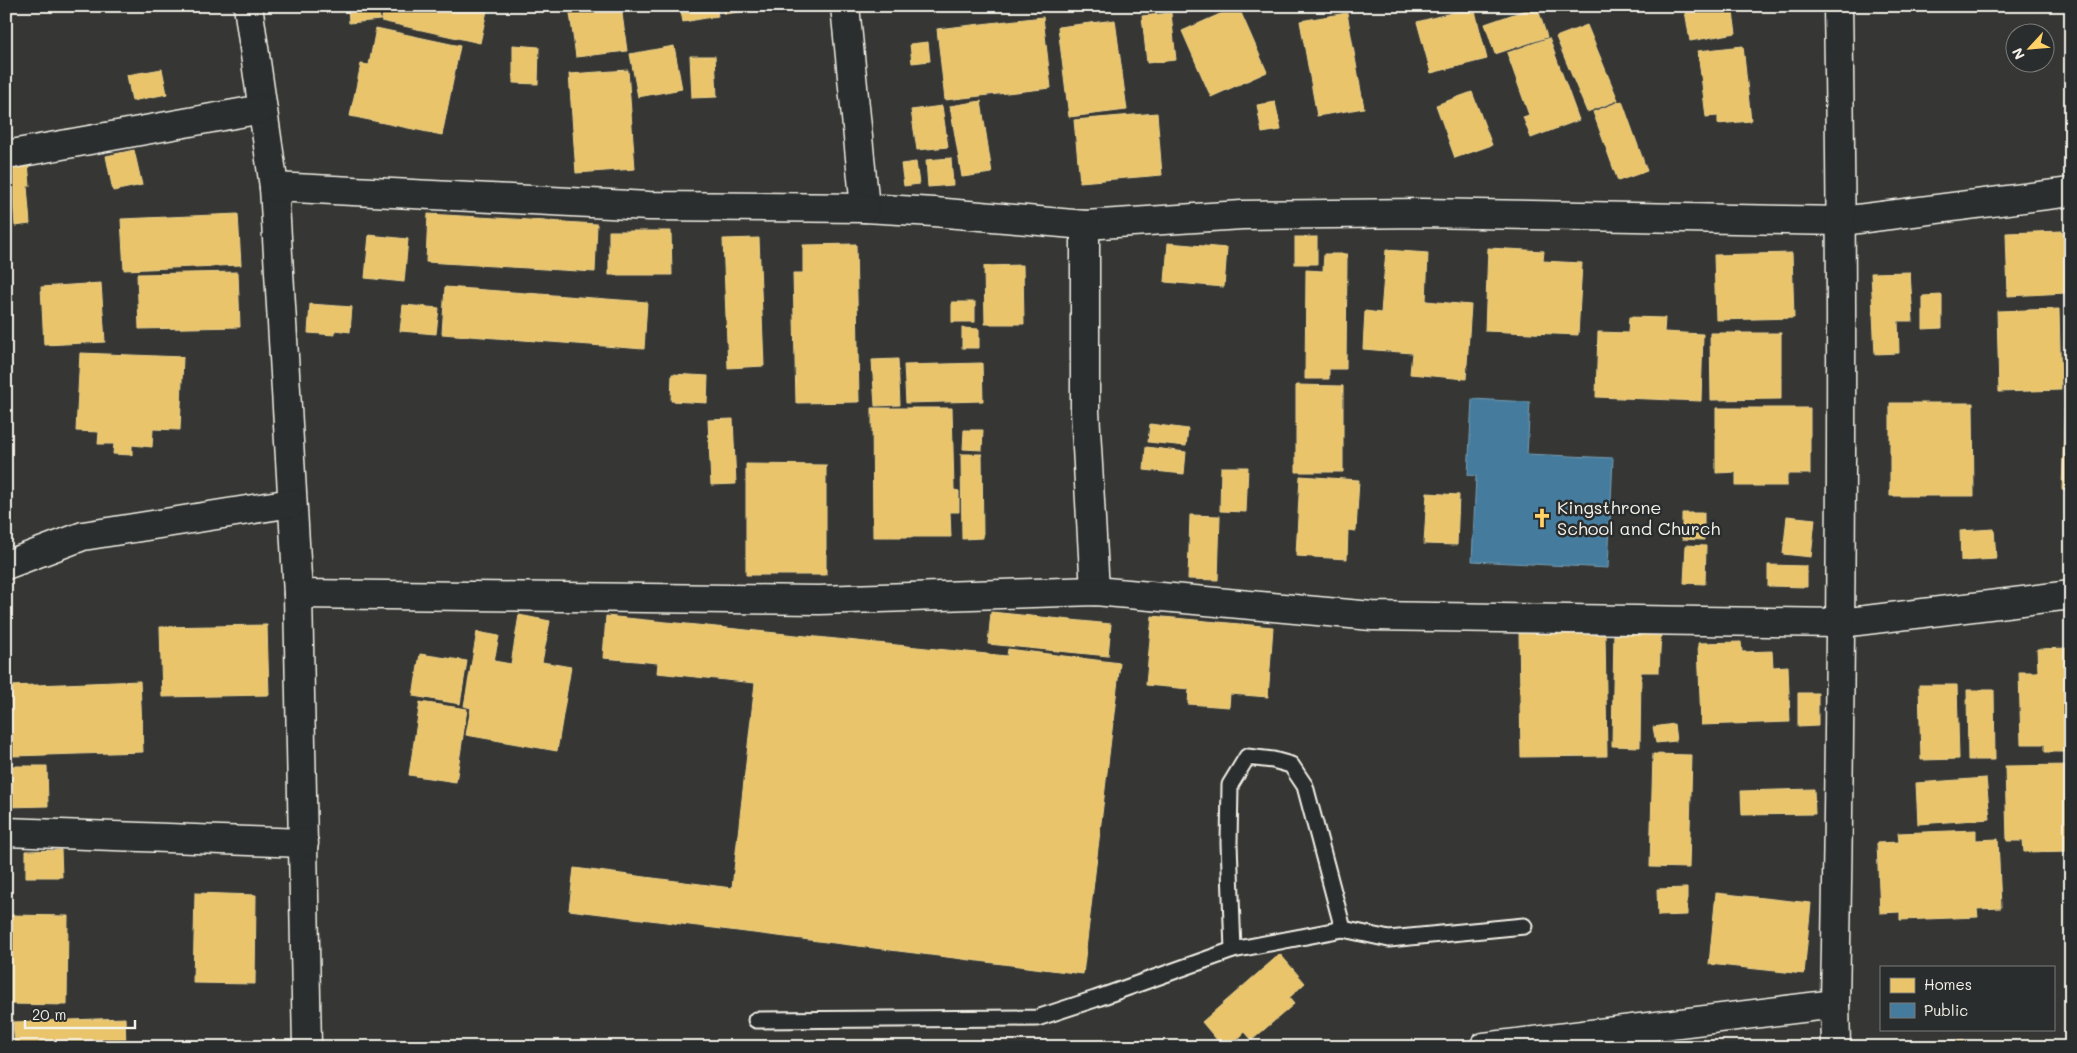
<svg xmlns="http://www.w3.org/2000/svg" width="2077" height="1053" font-family="Mali,sans-serif">
	<rect width="100%" height="100%" fill="#363734"/>
	<filter id="ink" filterUnits="userSpaceOnUse"><feTurbulence type="fractalNoise" baseFrequency=".02" numOctaves="2"/><feDisplacementMap in="SourceGraphic" scale="10" xChannelSelector="R" yChannelSelector="G"/><feConvolveMatrix kernelMatrix="1 2 1 2 8 2 1 2 1" color-interpolation-filters="sRGB"/></filter>
	<g filter="url(#ink)">
		<g fill="#e9c46a" stroke="#ecd290">
			<path d="M348,6h30l2,14 -31,3z"/>
			<path d="M385,6h103l-8,37 -99,-22z"/>
			<path d="M569,6h52l6,45 -51,6z"/>
			<path d="M680,6h36l2,10 -35,6z"/>
			<path d="M723,6h59l-58,8z"/>
			<path d="M932,6h44v3l-44,-1z"/>
			<path d="M1238,6l29,66 -56,25 -29,-66z"/>
			<path d="M1537,6l10,31 -52,17 -10,-30z"/>
			<path d="M1716,6h16l4,27 -46,8 -5,-30z"/>
			<path d="M1474,7l13,52 -56,14 -14,-51z"/>
			<path d="M1171,13l5,47 -29,3 -5,-47z"/>
			<path d="M1347,13l17,95 -47,8 -17,-95z"/>
			<path d="M1043,17l8,71 -106,12 -8,-71z"/>
			<path d="M1115,20l12,90 -58,7 -11,-90z"/>
			<path d="M1587,25l31,75 -31,12 -31,-75z"/>
			<path d="M376,28l84,18 -18,89 -92,-19 11,-52 8,1z"/>
			<path d="M1549,38l30,82 -48,18 -8,-21 6,-2 -22,-62z"/>
			<path d="M928,42l2,19 -18,2 -2,-19z"/>
			<path d="M513,45l26,2 -1,37 -25,-1z"/>
			<path d="M674,46l8,43 -44,8 -8,-43z"/>
			<path d="M1743,46l8,75 -33,3v-8l-12,1 -8,-66z"/>
			<path d="M690,56h25l2,41 -25,1z"/>
			<path d="M162,69l5,25 -35,7 -5,-26z"/>
			<path d="M628,70l7,99 -59,4 -7,-99z"/>
			<path d="M1472,92l20,53 -37,13 -19,-53z"/>
			<path d="M981,101l11,72 -30,4 -12,-71z"/>
			<path d="M1622,101l25,70 -29,10 -25,-69z"/>
			<path d="M1275,102l6,28 -19,3 -5,-28z"/>
			<path d="M942,106l6,41 -31,3 -6,-40z"/>
			<path d="M1157,113l5,62 -82,7 -6,-62z"/>
			<path d="M134,150l8,35 -29,6 -7,-35z"/>
			<path d="M951,158l2,27 -25,2 -2,-27z"/>
			<path d="M916,162l3,22 -15,2 -3,-22z"/>
			<path d="M28,163l2,23h-3l3,38 -15,2 -3,-38 -6,1v-24z"/>
			<path d="M238,214l3,51 -117,5 -3,-51z"/>
			<path d="M428,214l169,10 -2,48 -169,-10z"/>
			<path d="M609,231h62l1,44h-63z"/>
			<path d="M2063,231l3,62 -58,3 -2,-63z"/>
			<path d="M369,235l39,4 -4,43 -39,-4z"/>
			<rect x="1295" y="237" width="22" height="27"/>
			<path d="M759,238l5,128 -36,2 -5,-129z"/>
			<path d="M1168,243l59,5 -3,39 -59,-5z"/>
			<path d="M856,244l3,158 -63,1 -3,-130h10v-28z"/>
			<path d="M1488,248l56,3 -1,10 39,2 -4,72 -93,-4z"/>
			<path d="M1386,250l42,3 -2,48 45,4 -5,74 -56,-5 2,-21 -49,-4 2,-38 16,2z"/>
			<path d="M1792,253l2,65 -78,2 -2,-65z"/>
			<path d="M1324,254h23l-1,115h-17v10h-24l1,-109 17,1z"/>
			<path d="M1023,265l1,59h-39l-1,-58z"/>
			<path d="M238,272l2,55 -101,2 -2,-55z"/>
			<path d="M1910,272l3,49h-15l1,32 -24,1 -4,-81z"/>
			<path d="M101,283l4,59 -61,3 -3,-58z"/>
			<path d="M445,287l202,15 -3,47 -202,-15z"/>
			<path d="M1942,295v33l-19,1v-33z"/>
			<rect x="952" y="302" width="23" height="20"/>
			<path d="M310,304l42,3 -2,25 -15,-2v5l-27,-2z"/>
			<path d="M403,305l36,3 -3,26 -36,-3z"/>
			<path d="M2059,309l2,81 -62,2 -2,-81z"/>
			<path d="M1629,317l36,1 -1,14 39,2 -2,67 -105,-4 2,-65 30,1z"/>
			<path d="M962,328l17,1v19h-17z"/>
			<path d="M1710,333h71v66l-70,1z"/>
			<path d="M80,353l103,4 -3,73 -27,-1 -1,18 -20,-2v10l-19,-1 1,-10h-16l1,-12 -23,-1z"/>
			<path d="M898,359l2,46 -25,1 -3,-46z"/>
			<path d="M982,363l1,38 -77,2 -2,-38z"/>
			<path d="M672,374l36,2 -1,27 -36,-2z"/>
			<path d="M1296,385l47,1v86h-47z"/>
			<path d="M2065,389h6v102l-9,-1z"/>
			<path d="M1890,403h83l1,93h-84z"/>
			<path d="M872,408h80l2,82 5,1v21h-9l1,25h-78z"/>
			<path d="M1716,408h94v66h-23v12h-51v-14l-20,1z"/>
			<path d="M733,419l3,65 -25,1 -3,-65z"/>
			<path d="M1150,424l38,5 -2,17 -38,-4z"/>
			<path d="M964,430h19l-1,20 -19,-1z"/>
			<path d="M1146,447l40,5 -2,22 -40,-4z"/>
			<path d="M961,454h21l1,84 -21,1z"/>
			<path d="M746,464l80,1v110h-80z"/>
			<path d="M1221,467h27l-2,45 -26,-1z"/>
			<path d="M1300,476l59,4 -3,51 -8,-1 -1,29 -51,-3z"/>
			<path d="M1427,493l32,2 -2,50 -33,-1z"/>
			<path d="M1682,513h22v27l-22,-1z"/>
			<path d="M1190,515l30,1 -2,64 -30,-1z"/>
			<path d="M1787,516l28,3 -4,38 -28,-3z"/>
			<path d="M1994,529l2,30 -35,2 -1,-30z"/>
			<path d="M1686,545l20,1 -1,38 -21,-1z"/>
			<path d="M1768,565l39,1v21l-39,-1z"/>
			<path d="M991,612l120,12 -3,32 -120,-12z"/>
			<path d="M519,615l31,6 -8,41 29,5 -14,84 -91,-16 5,-27 -7,-2 13,-74 22,4 -5,25 17,3z"/>
			<path d="M606,616l401,40 1,-7 112,14 -37,311 -514,-64 5,-42 158,20 23,-205 -98,-10 1,-10 -55,-5z"/>
			<path d="M1152,616l121,11 -5,70 -38,-3 -1,13 -41,-3 1,-15 -43,-4z"/>
			<path d="M267,625l2,70 -107,2 -2,-70z"/>
			<path d="M1614,630l47,1 -2,41h-18l-1,75 -28,-1z"/>
			<path d="M1605,632l2,124 -86,1 -2,-124z"/>
			<path d="M1741,642l1,10 30,-1 1,16 15,-1 2,56 -89,3 -3,-82z"/>
			<path d="M2071,648l-2,104h-24v-8h-24l-2,-72h19l-1,-23z"/>
			<path d="M420,654l47,7 -7,43 -47,-8z"/>
			<path d="M140,681l3,71 -130,4 -3,-70z"/>
			<path d="M1919,685h38l2,74 -38,1z"/>
			<path d="M1967,690h27l1,70h-27z"/>
			<path d="M1798,693h20v33l-20,1z"/>
			<path d="M420,702l47,7 -11,73 -47,-7z"/>
			<path d="M1674,724l2,17 -20,2 -3,-16z"/>
			<path d="M1653,754l39,1 -3,113 -39,-1z"/>
			<path d="M2071,765v86l-47,1 -1,-11h-16l-2,-75z"/>
			<path d="M6,766h41l1,40 -42,1z"/>
			<path d="M1986,778l4,41 -72,5 -2,-41z"/>
			<path d="M1814,789l1,25 -73,1 -1,-24z"/>
			<path d="M1976,830v10l22,-1 3,69 -24,1 1,8 -78,3v-8l-20,1 -3,-70 22,-1 -1,-9z"/>
			<path d="M61,850l1,27h-36v-26z"/>
			<path d="M1687,888v27l-29,1 -1,-27z"/>
			<path d="M195,893l61,2 -1,89 -62,-1z"/>
			<path d="M1716,893l95,10 -7,71 -95,-10z"/>
			<path d="M10,915l58,1 -1,89 -59,-1z"/>
			<path d="M1280,954l25,29 -16,15 5,6 -42,36 -7,-8 -16,15h-6l-21,-25z"/>
			<path d="M125,1018l1,29h-111l-2,-25z"/>
			<path d="M1964,1040v7h-60v-4z"/>
		</g>
		<path fill="#457b9d" stroke="#7a9eb4" d="M1472,399l58,3 -3,52 86,4 -5,110 -136,-7 4,-85 -8,-1z"/>
		<g fill="none" stroke-linecap="round" stroke-linejoin="round">
			<defs>
				<g id="lane">
					<path d="M1233,950l-4,-107 1,-58 17,-28 26,3 18,5 14,21 38,143"/>
					<path d="M756,1020l281,-2 58,-19 138,-49 110,-21 46,10 135,-13"/>
				</g>
				<g id="street">
					<path d="M248,6l26,181 24,407 9,453"/>
					<path d="M845,6l20,202 69,4 151,13 157,-10 179,-2 421,8 229,-29"/>
					<path d="M6,155l256,-46"/>
					<path d="M274,187l375,19 216,2"/>
					<path d="M1085,225v186l10,180"/>
					<path d="M6,565l77,-29 209,-33"/>
					<path d="M298,594l521,6 276,-9 277,25 469,7 230,-28"/>
					<path d="M6,832l298,11"/>
					<path d="M1484,1047l351,-43"/>
					<path d="M1836,1047l-1,-43c6,-333 9,-665 3,-998"/>
				</g>
			</defs>
			<use href="#lane" stroke="#f4f1e8" stroke-width="19"/>
			<use href="#street" stroke="#f4f1e8" stroke-width="31"/>
			<use href="#lane" stroke="#2a2d2e" stroke-width="15"/>
			<use href="#street" stroke="#2a2d2e" stroke-width="28"/>
		</g>
	</g>
	<defs>
		<symbol id="church-bare" viewBox="-9 -9 18 18"><path d="M-1.2-6h2.4v3.5h3.3v2.4h-3.3V6h-2.4V-.1h-3.3v-2.4h3.3Z" fill="#ffd166" stroke="#2a2d2e" stroke-width="2.5" paint-order="stroke"/></symbol>
	</defs>
	<g fill-rule="evenodd">
		<use href="#church-bare" x="1528" y="504" width="28" height="28"/>
	</g>
	<g text-anchor="middle" stroke-width="5" stroke-linejoin="round" paint-order="stroke">
		<g font-size="18" fill="#f4f1e8" stroke="#2a2d2e" text-anchor="start">
			<text x="1557" y="514">Kingsthrone<tspan x="1557" dy="21">School and Church</tspan></text>
		</g>
	</g>
	<rect width="2077" height="1053" fill="none" stroke="#2a2d2e" stroke-width="25"/>
	<rect x="12" y="12" width="2052" height="1028" fill="none" stroke="#f4f1e8" stroke-width="2" filter="url(#ink)"/>
	<rect x="1880" y="966" width="175" height="65" fill="#2a2d2e" stroke="#7b7b78"/>
	<rect x="1890" y="978" width="25" height="15" fill="#e9c46a" stroke="#7b7b78"/>
	<text x="1924" y="990" font-size="15" fill="#f4f1e8">Homes</text>
	<rect x="1890" y="1003" width="25" height="15" fill="#457b9d" stroke="#7b7b78"/>
	<text x="1924" y="1016" font-size="15" fill="#f4f1e8">Public</text>
	<g transform="translate(2030 48) rotate(244)"><circle r="24" fill="#2a2d2e" stroke="#7b7b78"/>
	<path d="M0-4L9 19L0 12L-9 19Z" fill="#ffd166"/>
	<text y="-8" font-size="14" font-weight="bold" text-anchor="middle" fill="#f4f1e8">N</text>
	</g>
	<path d="M25 1020v8h110v-8" fill="none" stroke="#f4f1e8" stroke-width="2.5"/>
	<text x="32" y="1020" font-size="15" fill="#f4f1e8" stroke="#2a2d2e" stroke-width="4" paint-order="stroke">20 m</text>
</svg>
